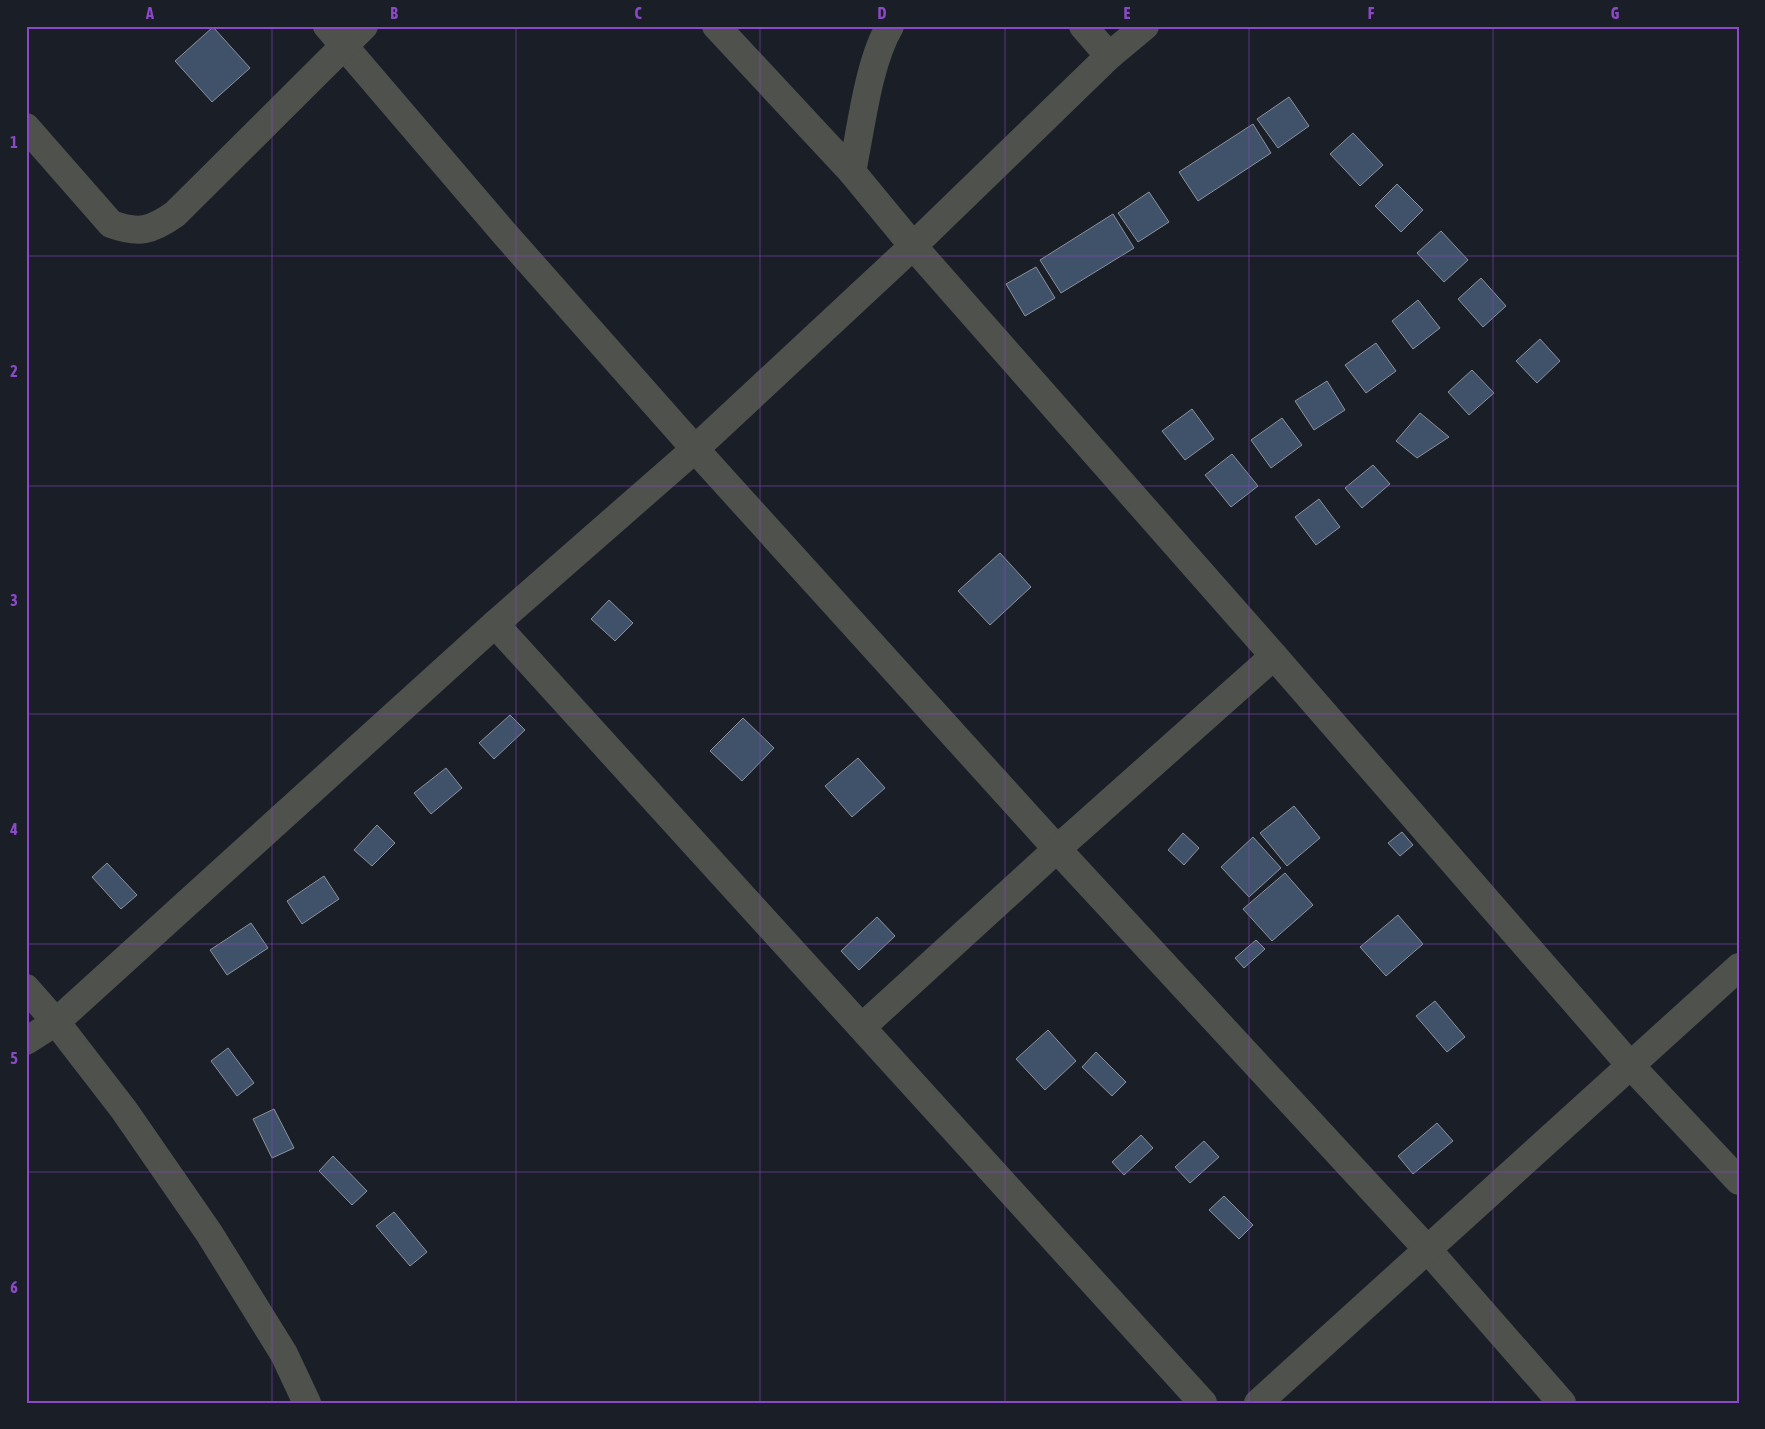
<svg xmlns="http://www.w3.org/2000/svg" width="1765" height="1429" font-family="'Asap Condensed',sans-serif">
	<rect width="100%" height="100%" fill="#1a1f27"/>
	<g fill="#405269" stroke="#8a919b">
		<path d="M213,27l37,41 -38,34 -37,-41z"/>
		<path d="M1289,97l20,29 -31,22 -21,-29z"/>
		<path d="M1253,124l18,29 -73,48 -19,-29z"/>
		<path d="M1353,133l30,32 -23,21 -30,-32z"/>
		<path d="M1397,184l26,26 -22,22 -26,-26z"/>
		<path d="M1149,192l20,30 -31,20 -20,-29z"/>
		<path d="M1113,214l21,34 -73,45 -21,-33z"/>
		<path d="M1441,231l27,29 -24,22 -27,-29z"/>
		<path d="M1036,267l19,31 -30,18 -19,-32z"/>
		<path d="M1481,278l25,28 -23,21 -25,-28z"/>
		<path d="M1418,300l22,28 -27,21 -21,-28z"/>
		<path d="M1540,339l20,22 -23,22 -21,-22z"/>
		<path d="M1376,343l20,28 -30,22 -21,-28z"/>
		<path d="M1472,370l22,23 -25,22 -21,-23z"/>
		<path d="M1327,381l18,29 -31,20 -19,-29z"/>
		<path d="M1192,409l22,30 -29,21 -23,-29z"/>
		<path d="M1420,413l29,24 -32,21 -21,-17z"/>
		<path d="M1282,418l20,27 -31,23 -20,-28z"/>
		<path d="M1232,454l26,32 -27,21 -26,-32z"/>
		<path d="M1373,465l17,19 -28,24 -17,-20z"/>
		<path d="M1319,499l21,28 -24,18 -21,-28z"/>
		<path d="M1000,553l31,34 -41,38 -32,-34z"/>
		<path d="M609,600l24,23 -18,18 -24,-22z"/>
		<path d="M510,715l15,15 -31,29 -15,-16z"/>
		<path d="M743,718l31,30 -32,33 -32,-30z"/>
		<path d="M858,758l27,30 -33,29 -27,-31z"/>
		<path d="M446,768l16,20 -31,26 -17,-21z"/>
		<path d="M1294,806l26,32 -33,28 -27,-33z"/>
		<path d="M377,825l18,18 -23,23 -18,-16z"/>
		<path d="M1402,832l11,13 -13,11 -12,-13z"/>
		<path d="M1183,833l16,15 -15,17 -16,-15z"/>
		<path d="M1253,837l28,31 -32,29 -28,-30z"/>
		<path d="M107,863l30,32 -16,14 -29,-32z"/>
		<path d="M1285,873l28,32 -41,36 -29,-32z"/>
		<path d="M324,876l15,23 -37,25 -15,-23z"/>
		<path d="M1398,915l25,29 -37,32 -26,-29z"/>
		<path d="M877,917l18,19 -36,34 -18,-19z"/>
		<path d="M251,923l17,25 -41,27 -17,-25z"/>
		<path d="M1256,940l9,9 -21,19 -9,-10z"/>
		<path d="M1435,1001l30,36 -18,15 -31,-36z"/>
		<path d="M1048,1030l28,31 -31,29 -29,-31z"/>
		<path d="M228,1048l26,35 -17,13 -26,-35z"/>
		<path d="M1096,1052l30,30 -14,14 -30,-29z"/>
		<path d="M274,1109l20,39 -22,10 -19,-39z"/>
		<path d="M1437,1123l16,18 -40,33 -15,-18z"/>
		<path d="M1141,1135l12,13 -29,27 -12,-13z"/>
		<path d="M1204,1141l15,16 -29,26 -15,-16z"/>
		<path d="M333,1156l34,35 -15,14 -33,-34z"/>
		<path d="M1224,1196l29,29 -14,14 -30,-29z"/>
		<path d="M394,1212l33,40 -17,14 -34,-40z"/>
	</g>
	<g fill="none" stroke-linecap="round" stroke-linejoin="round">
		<g stroke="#4f514c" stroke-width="28">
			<path d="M327,26l177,207 191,216 362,400 371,401 134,153"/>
			<path d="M716,26l136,146 61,74 361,410 356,409 109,116"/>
			<path d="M1083,26l26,30"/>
			<path d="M26,127l85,97c28,10 40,7 64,-10l189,-188"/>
			<path d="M852,172c9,-43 16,-109 38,-146"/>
			<path d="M495,624l708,779"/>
			<path d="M26,988l30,34 68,88 85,123 75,121 23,49"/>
			<path d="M862,1027l195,-178 217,-193"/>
			<path d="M26,1041l30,-19 439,-398 200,-175 218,-203 196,-190 36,-30"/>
			<path d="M1258,1403l481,-436"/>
		</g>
	</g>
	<path fill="none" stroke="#8c49c7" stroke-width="1" stroke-opacity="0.55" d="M272,26v1377M516,26v1377M760,26v1377M1005,26v1377M1249,26v1377M1493,26v1377M26,256h1713M26,486h1713M26,714h1713M26,944h1713M26,1172h1713"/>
	<rect width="1765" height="1429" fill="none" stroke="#1a1f27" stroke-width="55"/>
	<rect x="28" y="28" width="1710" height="1374" fill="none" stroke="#8c49c7" stroke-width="2"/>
	<g font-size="16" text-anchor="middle" font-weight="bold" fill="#8c49c7">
		<text x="150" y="19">A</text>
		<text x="394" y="19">B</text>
		<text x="638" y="19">C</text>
		<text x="882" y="19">D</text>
		<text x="1127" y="19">E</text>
		<text x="1371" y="19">F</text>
		<text x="1615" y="19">G</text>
		<text x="14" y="148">1</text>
		<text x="14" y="377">2</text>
		<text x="14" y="606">3</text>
		<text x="14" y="835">4</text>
		<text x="14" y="1064">5</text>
		<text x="14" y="1293">6</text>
	</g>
</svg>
